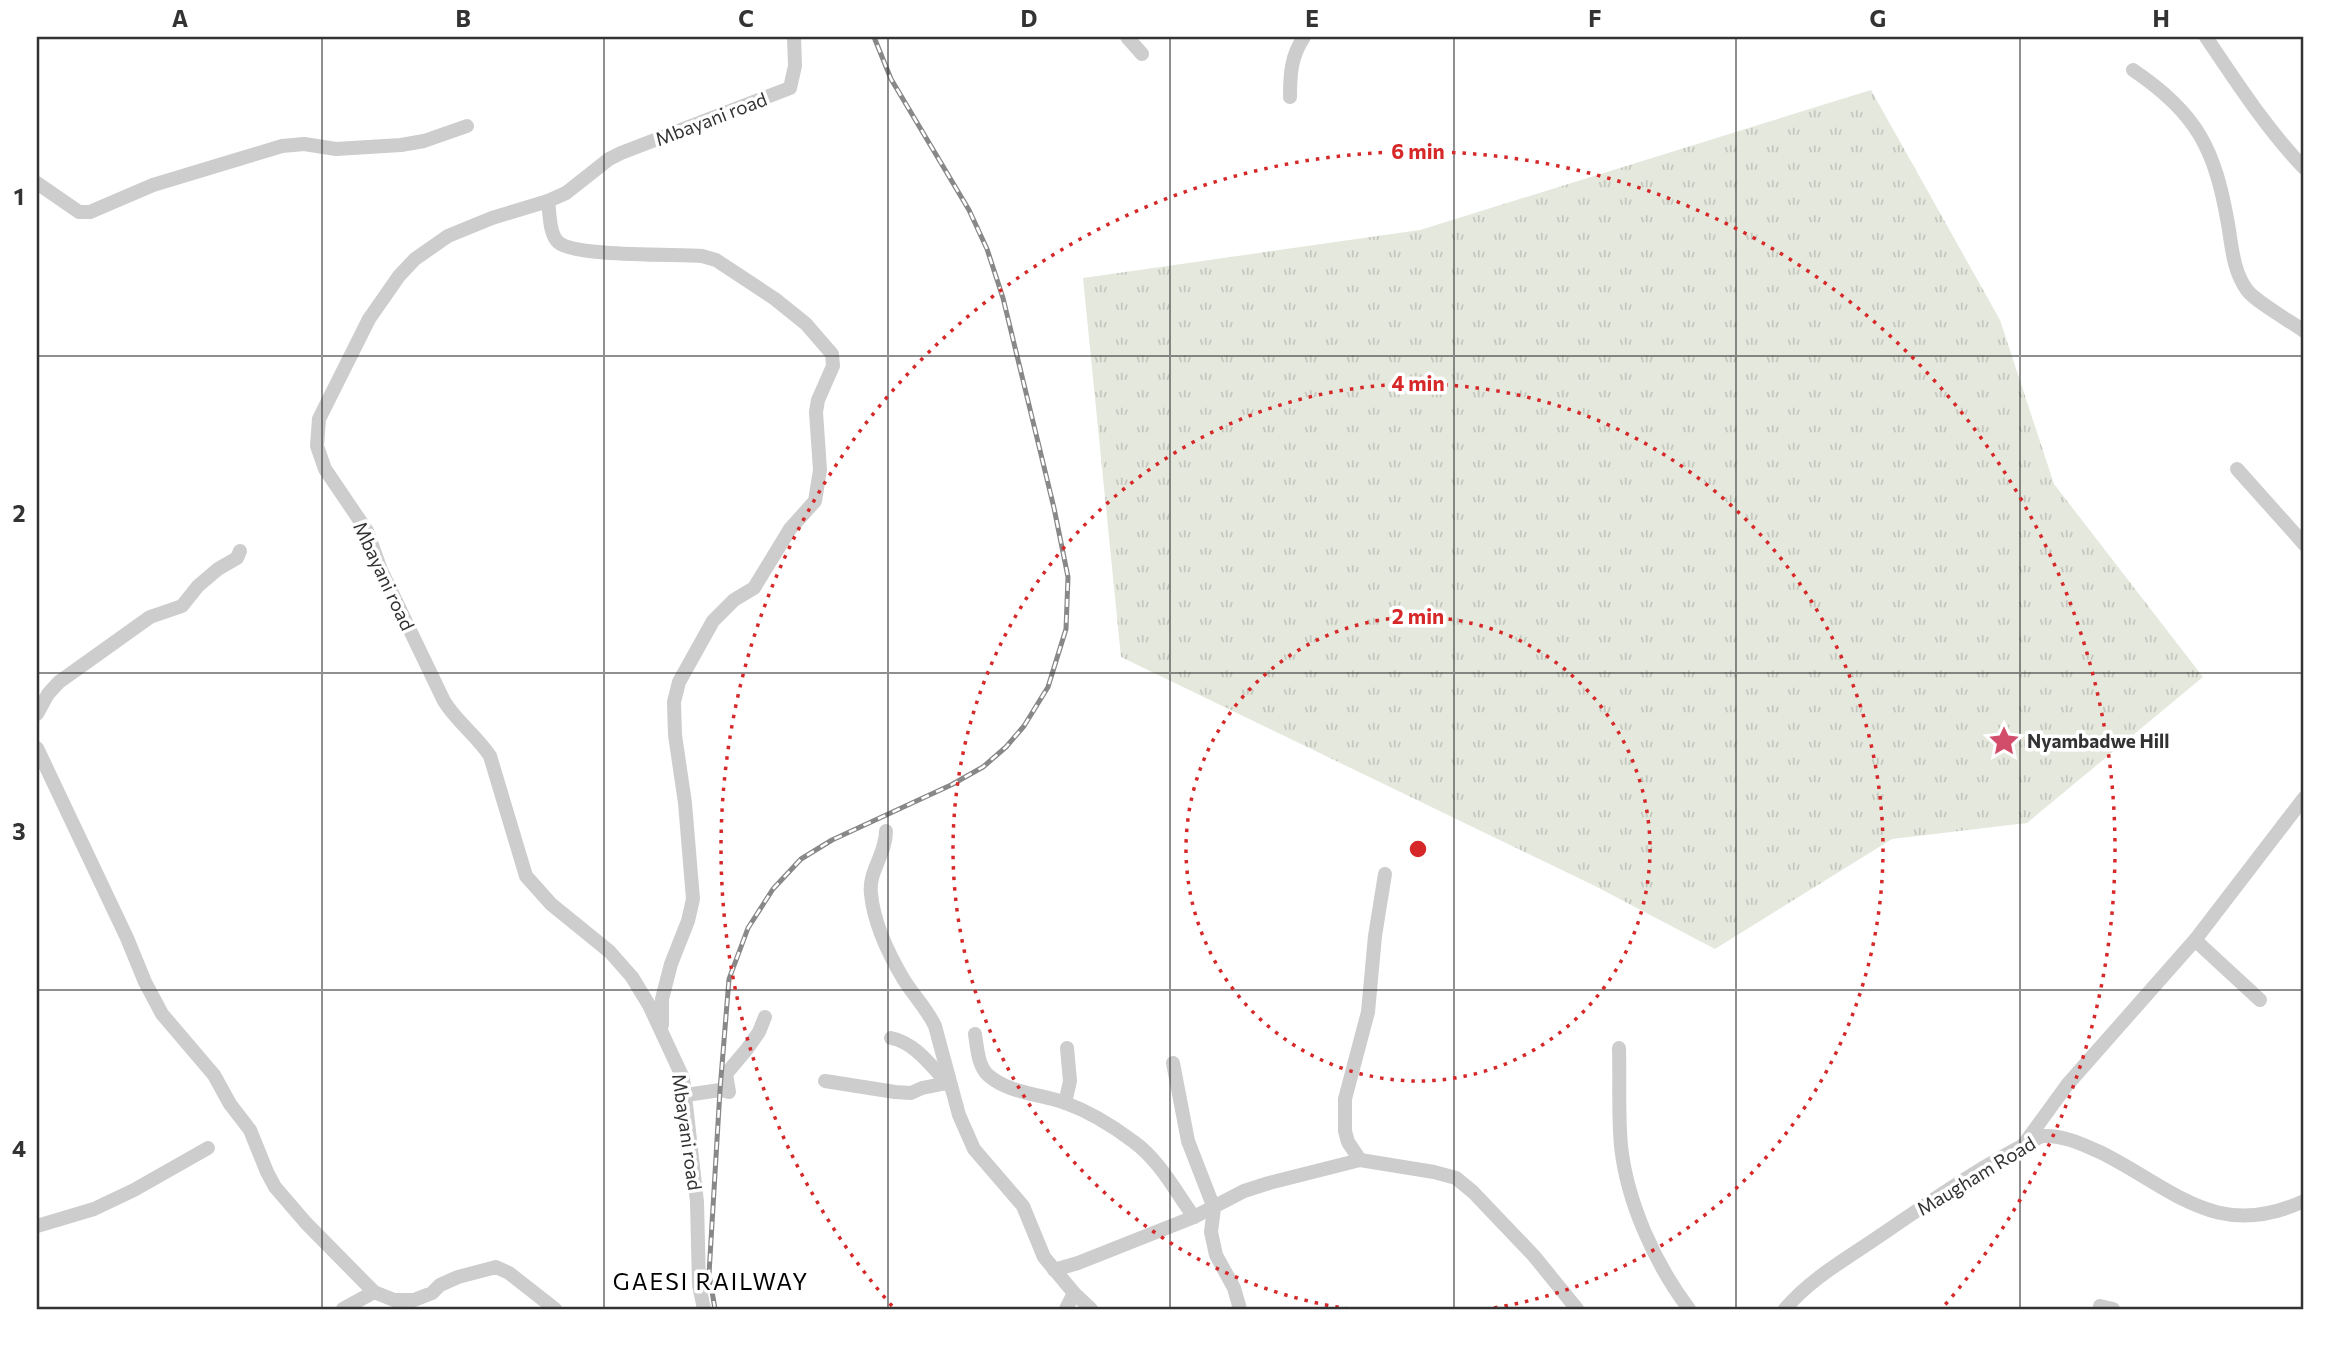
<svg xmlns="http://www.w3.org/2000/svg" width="2341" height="1346" font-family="Commissioner,sans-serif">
	<defs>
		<pattern id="grass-tufts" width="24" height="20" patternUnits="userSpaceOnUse" patternTransform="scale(1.75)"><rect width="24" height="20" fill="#e4e8dd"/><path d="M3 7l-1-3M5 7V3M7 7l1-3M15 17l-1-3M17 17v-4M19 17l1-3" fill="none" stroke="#c4c7be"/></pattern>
	</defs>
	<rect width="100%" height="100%" fill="#fff"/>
	<path fill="url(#grass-tufts)" d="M1871,90l129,230 54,164 149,193 -176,146 -135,16 -177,110 -120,-63 -474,-229 -38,-379 337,-48z"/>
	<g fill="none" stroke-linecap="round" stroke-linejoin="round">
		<g stroke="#cdcdcd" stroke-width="14">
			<path d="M1127,37l15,17"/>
			<path d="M2206,37c31,46 60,91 98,131"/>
			<path d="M2133,70c64,43 82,79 95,154 4,23 5,47 19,66 9,12 43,31 57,41"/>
			<path d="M1290,97c0,-23 1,-41 14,-60"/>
			<path d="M37,183l42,29h11l63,-27 129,-39 22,-2 32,5 65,-4 23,-4 43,-15"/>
			<path d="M548,201c2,13 1,32 10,41 15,15 118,12 144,14l14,4 59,39 31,25 26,30 1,12 -15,34 -2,12 4,58 -5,31 -25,28 -36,59 -20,12 -21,21 -34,61 -5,20 1,33 10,68 8,96 -5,22 -17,43 -9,35v26"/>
			<path d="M2237,469l67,75"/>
			<path d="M37,714l11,-20 11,-12 91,-65 32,-11 16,-20 20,-17 19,-11 3,-7"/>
			<path d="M37,748l90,190 18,44 17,32 52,61 16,29 20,26 17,42 8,15 31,36 68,69 20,8h20l18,-7 8,-8 18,-8 38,-10 13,6 46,36"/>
			<path d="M886,831c0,24 -18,40 -15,63 3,30 18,61 33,86 10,16 23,29 31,46l24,89 15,34 49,57 21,51 30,36 17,16"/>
			<path d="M2195,940l65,60"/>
			<path d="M975,1034c2,13 3,32 13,41 20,18 51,19 75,27 25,9 50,24 71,40 25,18 42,50 60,75"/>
			<path d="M891,1038c26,5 43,32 60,49"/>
			<path d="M1619,1048c1,32 -1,66 2,98 6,56 34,118 68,163"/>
			<path d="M1173,1063l15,78 26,67 -3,24 5,23 18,33 6,21"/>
			<path d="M825,1081l70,11 16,1 11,-5 25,-5"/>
			<path d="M686,1095l34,-5 9,2 -3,-18 21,-25 12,-17 6,-15"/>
			<path d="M1065,1103l5,-22 -3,-33"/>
			<path d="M2024,1144l43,-59 128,-145 109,-142"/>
			<path d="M1360,1160l-12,-18 -3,-11v-32l23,-87 7,-76 10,-62"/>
			<path d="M37,1226l57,-17 40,-19 74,-42"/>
			<path d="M1054,1270l24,-7 116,-46 50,-26 25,-8 91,-23 74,12 22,6 17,14 61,64 43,53"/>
			<path d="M2100,1306l13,3"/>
			<path d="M343,1309l31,-17"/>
			<path d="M704,1309l-5,-24 -2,-83 -14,-124 -34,-73 -17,-28 -22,-25 -59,-48 -25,-28 -36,-120c-13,-20 -34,-35 -46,-55l-63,-131 -14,-39 -42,-62 -8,-23 2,-27 50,-100 30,-43 16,-17 33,-23 44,-18 56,-17 18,-8 43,-34 12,-6 169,-65 5,-22 -1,-29"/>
			<path d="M1066,1309l8,-16"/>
			<path d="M1785,1309c25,-30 61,-50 93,-72 53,-36 106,-73 164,-101 22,-1 40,8 60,17 73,37 115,88 202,48"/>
		</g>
		<defs>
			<path id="rail" d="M715,1309l-6,-35 11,-184 9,-111 19,-51 25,-39 28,-30 31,-19 119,-55 32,-18 23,-20 18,-21 24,-39 18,-58 2,-52 -14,-69 -51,-210 -16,-49 -18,-39 -78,-131 -17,-42"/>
		</defs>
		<use href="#rail" stroke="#888" stroke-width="5"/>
		<use href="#rail" stroke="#fff" stroke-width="2.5" stroke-dasharray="8" stroke-linecap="butt"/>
	</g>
	<path fill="none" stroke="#333" stroke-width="2" stroke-opacity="0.55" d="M322,37v1272M604,37v1272M888,37v1272M1170,37v1272M1454,37v1272M1736,37v1272M2020,37v1272M37,356h2267M37,673h2267M37,990h2267"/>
	<g fill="none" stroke="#d62828" stroke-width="3.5" stroke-dasharray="3.5 7">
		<circle cx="1418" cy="849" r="232"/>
		<path d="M1349 1309A465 465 0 1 1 1487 1309"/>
		<path d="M892 1306A697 697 0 1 1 1944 1306"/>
	</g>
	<defs>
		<symbol id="sight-bare" viewBox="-9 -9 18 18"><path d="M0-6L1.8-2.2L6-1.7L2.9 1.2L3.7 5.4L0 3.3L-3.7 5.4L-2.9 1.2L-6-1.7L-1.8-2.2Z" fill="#d14d6a" stroke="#fff" stroke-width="2.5" paint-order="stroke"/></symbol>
	</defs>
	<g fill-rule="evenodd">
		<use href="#sight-bare" x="1982" y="719" width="44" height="44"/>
	</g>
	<g text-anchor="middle" stroke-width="7" stroke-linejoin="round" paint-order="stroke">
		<g font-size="19" fill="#333" stroke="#fff">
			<text transform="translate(711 119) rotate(-21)" y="7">Mbayani road</text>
			<text transform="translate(384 576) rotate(65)" y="7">Mbayani road</text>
			<text transform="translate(687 1132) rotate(82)" y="7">Mbayani road</text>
			<text transform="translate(1976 1176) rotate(-31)" y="7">Maugham Road</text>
		</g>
		<g font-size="19" font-weight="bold" fill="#333" stroke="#fff" text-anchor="start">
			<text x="2027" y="748">Nyambadwe Hill</text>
		</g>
		<g font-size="23" letter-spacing="2" fill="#000" stroke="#fff">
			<text x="711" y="1290">GAESI RAILWAY</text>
		</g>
	</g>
	<circle cx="1418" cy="849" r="10" fill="#d62828" stroke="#fff" stroke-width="3.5"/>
	<g font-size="21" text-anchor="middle" font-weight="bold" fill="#d62828" stroke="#fff" stroke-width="7" stroke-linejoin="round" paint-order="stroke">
		<text x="1418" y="159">6 min</text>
		<text x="1418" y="391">4 min</text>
		<text x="1418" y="624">2 min</text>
	</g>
	<rect width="2341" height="1346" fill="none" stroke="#ffffff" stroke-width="77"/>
	<rect x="38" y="38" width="2264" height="1270" fill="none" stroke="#333" stroke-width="2.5"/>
	<g font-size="23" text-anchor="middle" font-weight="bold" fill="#333">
		<text x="180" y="27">A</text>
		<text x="463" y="27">B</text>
		<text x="746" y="27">C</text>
		<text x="1029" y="27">D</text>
		<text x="1312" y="27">E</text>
		<text x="1595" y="27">F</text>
		<text x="1878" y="27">G</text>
		<text x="2161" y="27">H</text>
		<text x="19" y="205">1</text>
		<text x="19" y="522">2</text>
		<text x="19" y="840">3</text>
		<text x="19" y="1157">4</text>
	</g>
</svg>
